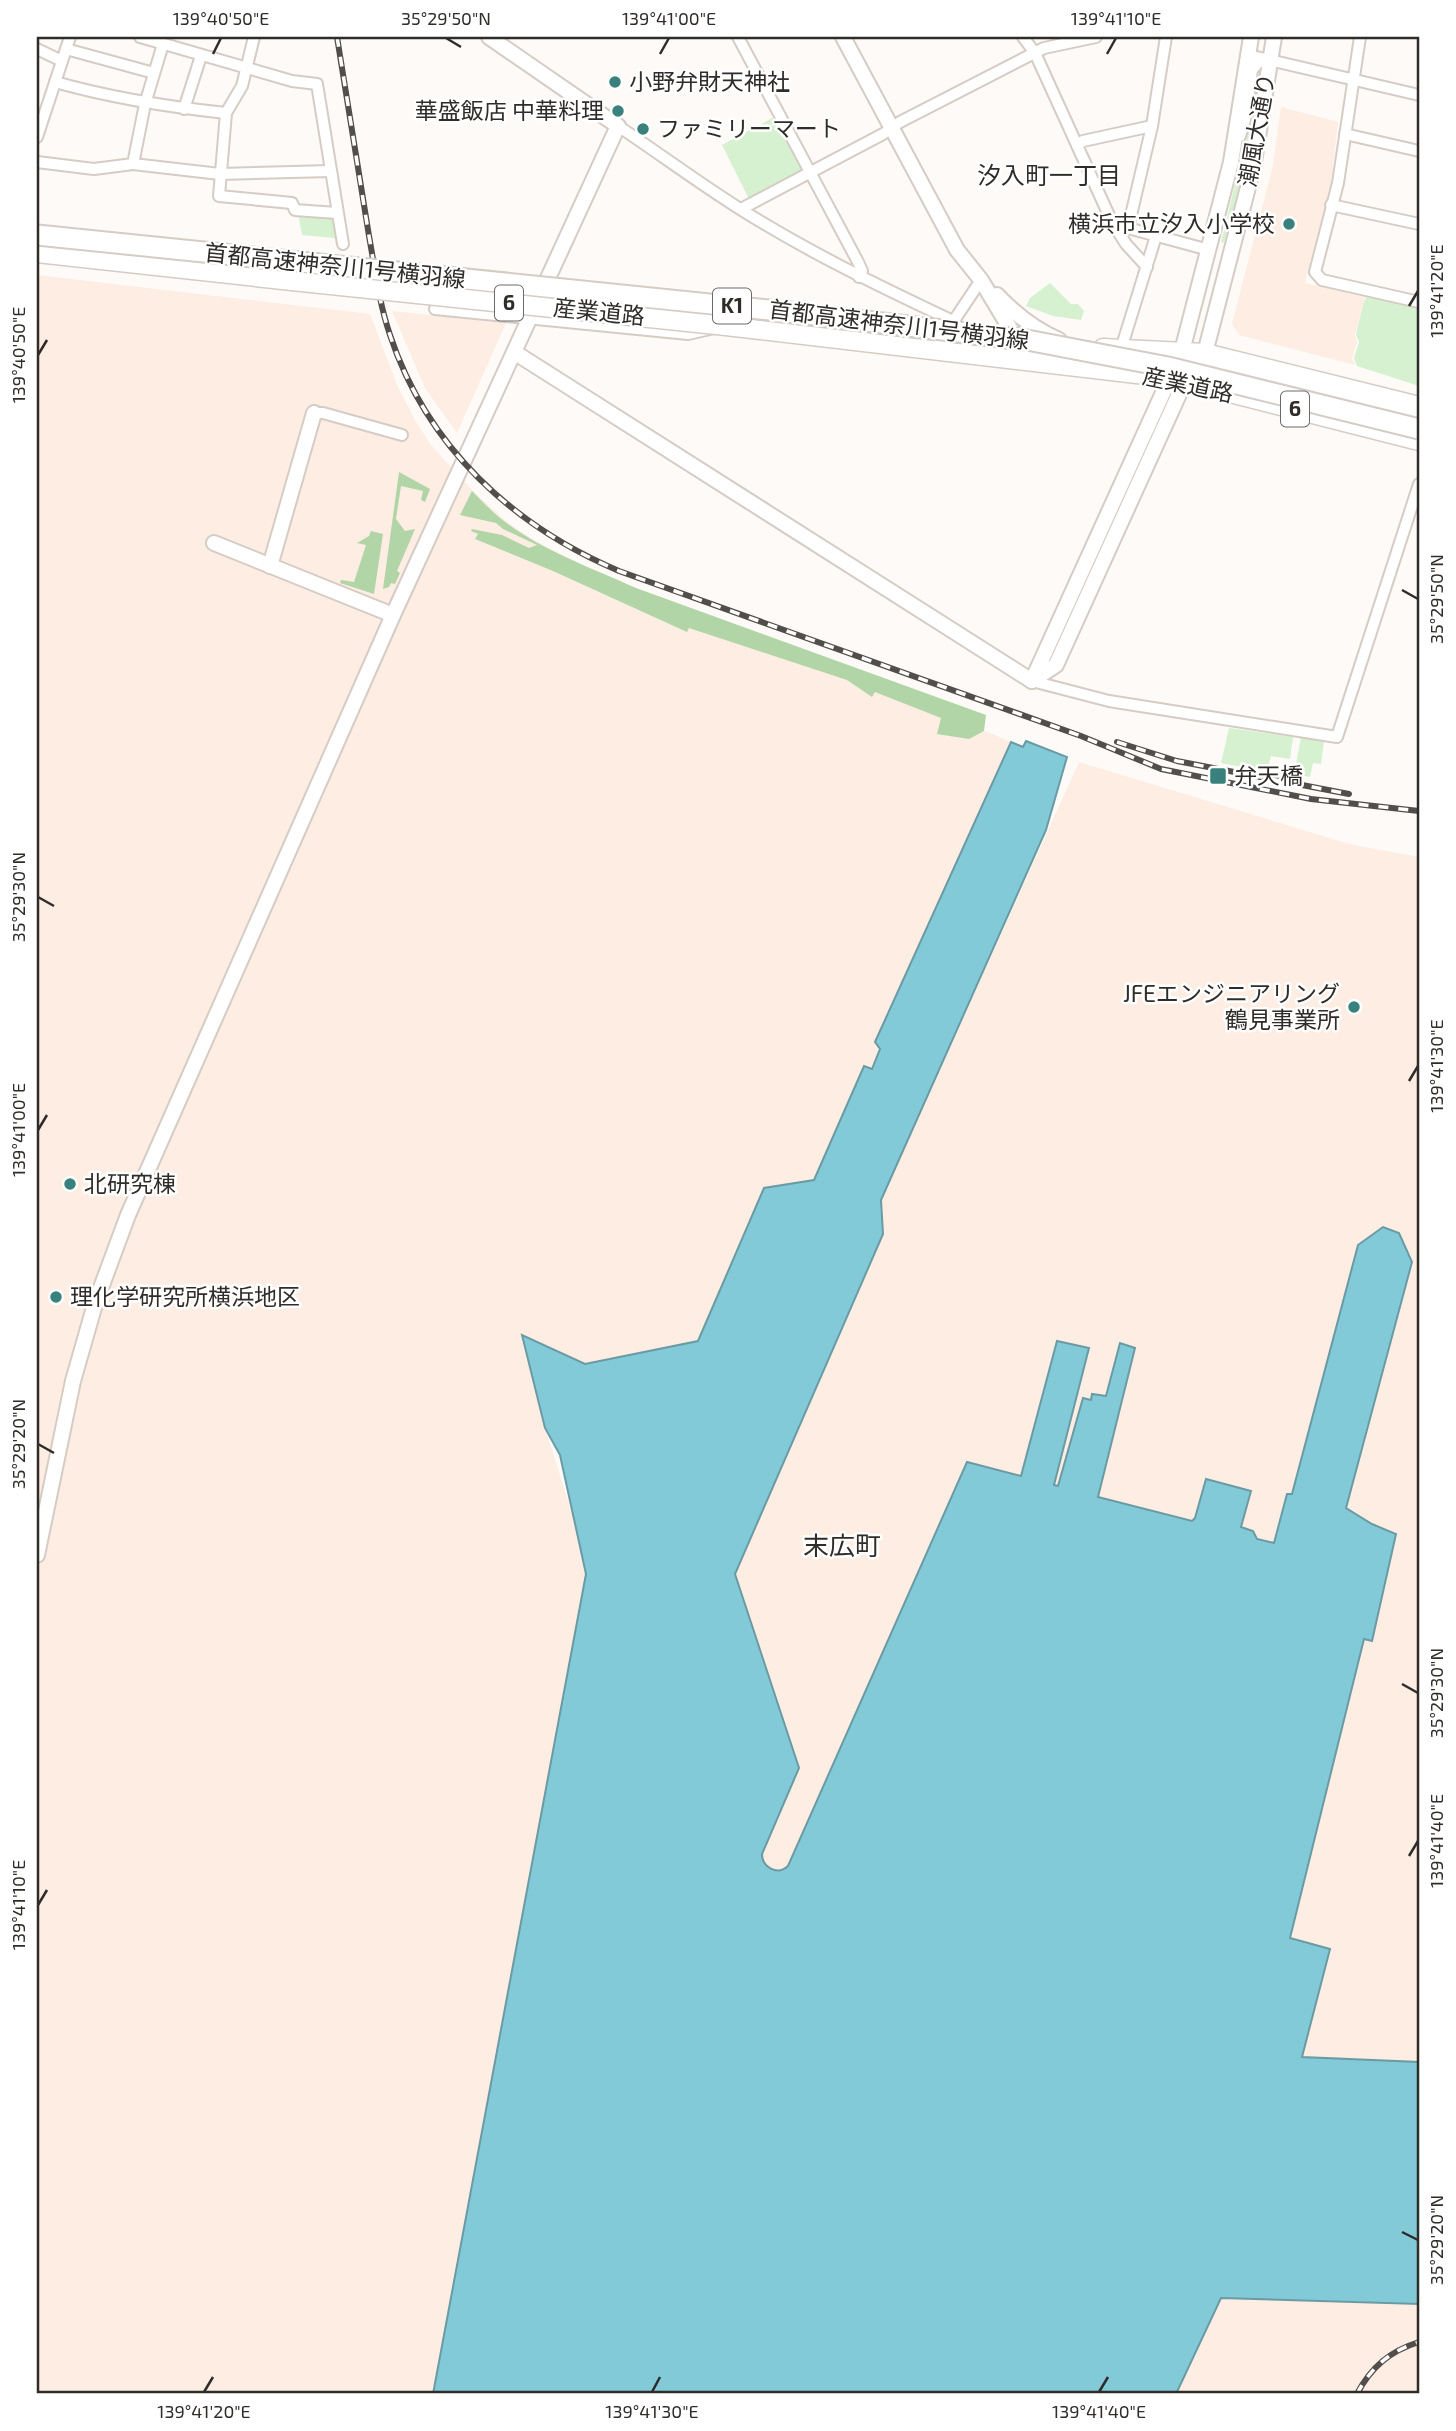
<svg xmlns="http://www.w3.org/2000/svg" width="1456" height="2431" font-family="'Exo 2','Noto Sans JP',sans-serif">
	<rect width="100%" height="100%" fill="#fefaf7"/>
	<g fill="#feede2">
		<path d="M1281,107l57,15 -7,60 -26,101 60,14 -10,37 2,8 -5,17 3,6 -116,-30 -7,-11 41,-159z"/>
		<path d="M37,275l333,39 27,71 19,37 15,23 42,46 33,30 26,18 92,48 266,103 121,52 -139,328 -8,-3 -51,113 -49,9 -66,152 -114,23 -62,-28 23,92 45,142 -155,824h-398z"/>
		<path d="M392,311l114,12 -49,110 -32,-45z"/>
		<path d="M1079,762l270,82 70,13v1205l-118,-5 29,-108 -40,-10 74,-300 7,1 25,-106 -24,-10 -26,-16 66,-246 -120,232h-5l-13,49 -17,-4 -16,-12 9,-36 -58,30 -95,-24 38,-149 -15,-5 -14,53 -15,4 -8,-1 -25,87 -4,-1 35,-136 -32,-8 -36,136 -55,-15 -178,404 -5,4 -5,1 -14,-6 -2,-5v-6l37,-86 -64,-194 148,-339 -2,-35z"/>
		<path d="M1221,2298l198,6v90h-243z"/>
	</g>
	<g fill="#d6f1cf">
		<path d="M1255,73h4l-15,98 -20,72 -3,-1 20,-82z"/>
		<path d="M774,117l29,55 -53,29 -28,-56z"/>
		<path d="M298,213l37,2 6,27 -7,-4 -32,-3z"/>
		<path d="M1050,283l21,21h7l6,7 -3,9 -28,-4 -27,-10 4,-8z"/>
		<path d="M1368,295l51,13v78l-62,-20 -3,-8 5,-16 -3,-8 8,-33z"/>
		<path d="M1229,728l64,9 -3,22 -19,-3 -4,16 -46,-9z"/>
		<path d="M1301,737l23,4 -3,23 -8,-1 -3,14 -10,-2v-2l-2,-1 1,-7 -3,-1z"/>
	</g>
	<g fill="#b1d5a7">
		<path d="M399,472l31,17 -5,13 -4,-2 2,-9 -22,-5 -5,33 9,12 10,-2 -18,42 3,2 -5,11 -4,-1 -2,4 -6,2z"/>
		<path d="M472,491c10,10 20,21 32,30 39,30 88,47 132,67l350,127 -2,16 -15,8 -32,-5 4,-16 -66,-26 -3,5 -25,-17 -158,-52 -2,4 -134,-61 -78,-32 3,-5 -7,-3 1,-2 30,6 27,13 8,-3 -34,-16 -7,-6 -36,-8z"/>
		<path d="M371,531l12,3 -9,60 -34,-11 1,-3 13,2 12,-37 -9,-2 12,-7z"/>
	</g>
	<path fill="#83cad8" stroke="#6a9ba4" stroke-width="2" d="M1026,741l41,16 -21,73 -165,370 2,34 -148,340 64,194 -37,86c0,13 15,22 26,12l179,-404 54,14 36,-135 32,7 -35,137 4,1 25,-88 8,2 1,-6 14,2 14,-53 15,5 -37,149 94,24 3,-3 11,-39 45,12 -10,36 12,4 4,8 17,4 13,-49h5l66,-249 25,-18 16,6 13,29 -66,246 26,16 24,10 -24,107 -8,-2 -74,299 40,11 -28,108 117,5v242l-198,-6 -45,96h-743l153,-820 -26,-119 -15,-27 -23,-93 63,29 113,-23 66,-153 50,-8 50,-114 8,3 8,-20 -5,-7 136,-300 12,5z"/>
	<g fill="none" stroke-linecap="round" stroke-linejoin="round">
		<defs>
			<g id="minor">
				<path d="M140,37l152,44 25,3 26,160"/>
				<path d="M254,37l-12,49 -16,27 -7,83 73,7 3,7 42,3"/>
				<path d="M738,37l120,225 4,9 -3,6"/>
				<path d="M1023,37l12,16 77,169 14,22 21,23"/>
				<path d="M1360,37l-22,146 -23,89 7,8 97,22"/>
				<path d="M37,49l25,12"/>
				<path d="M66,49l88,24"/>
				<path d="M1248,55l171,40"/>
				<path d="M55,82c57,16 113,25 171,31"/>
				<path d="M184,109l17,-53"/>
				<path d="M618,126c39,26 78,55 119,81 69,44 142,79 216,114"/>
				<path d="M1345,134l74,17"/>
				<path d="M1240,136l5,-16 7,-50 7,-8 7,-1"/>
				<path d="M37,137l33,-100"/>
				<path d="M1077,145l6,-4 69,-15"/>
				<path d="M37,162l57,7 39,-5 12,-60 18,-60"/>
				<path d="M133,164l87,10 110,-3"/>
				<path d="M1331,205l88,19"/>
				<path d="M741,209l142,-75 17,-12 144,-74 52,-11"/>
				<path d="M1128,228l24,-102 14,-89"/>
				<path d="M1124,230l4,-2 81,22"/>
				<path d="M435,309l253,25 22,-5"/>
				<path d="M935,349l46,-69"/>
				<path d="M1121,349l35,-113"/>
				<path d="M314,413h9l79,22"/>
				<path d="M1032,681l77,20 228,36 82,-253"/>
			</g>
			<g id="tertiary">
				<path d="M843,37l114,213 24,30 39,65 21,17"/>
				<path d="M997,295c18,19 38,35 62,45"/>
				<path d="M514,352l518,329"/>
				<path d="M214,543l179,72"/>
				<path d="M270,566l44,-153"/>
				<path d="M1032,681l24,-16 129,-284 20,-28 48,-185 21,-131"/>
				<path d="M1032,681l150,-330 49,-189 20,-125"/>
				<path d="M37,1555l36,-174 22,-77 33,-89 265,-600 225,-489 -129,-89"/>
			</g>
			<g id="primary">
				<path d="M37,253l255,28"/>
				<path d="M726,326l445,52 248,63"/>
				<path d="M1103,348l102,5 214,53"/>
			</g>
			<path id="motorway" d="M1212,365l207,51"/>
		</defs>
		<use href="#minor" stroke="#d5ccc5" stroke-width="14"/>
		<use href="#tertiary" stroke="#d5ccc5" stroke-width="18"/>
		<use href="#primary" stroke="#d5ccc5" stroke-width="21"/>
		<use href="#motorway" stroke="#d5ccc5" stroke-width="23"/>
		<use href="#minor" stroke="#fff" stroke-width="10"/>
		<use href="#tertiary" stroke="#fff" stroke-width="14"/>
		<use href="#primary" stroke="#fff" stroke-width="18"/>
		<use href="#motorway" stroke="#fff" stroke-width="19"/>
		<defs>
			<g id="rail">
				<path d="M337,37c11,66 21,133 32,199 6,33 10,67 21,99 37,112 123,191 229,236l462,165 80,33 150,30 108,12"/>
				<path d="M1117,742l60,19 172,33"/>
				<path d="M1357,2394c14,-27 33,-43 62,-52"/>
			</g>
		</defs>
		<use href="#rail" stroke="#514e4b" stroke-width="6"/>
		<use href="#rail" stroke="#fff" stroke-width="3.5" stroke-dasharray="10" stroke-linecap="butt"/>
		<defs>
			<path id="primary-bridge" d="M292,281l434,45"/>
			<path id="motorway-bridge" d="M37,235l752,77 238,28 141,27 251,62"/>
		</defs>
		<use href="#primary-bridge" stroke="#d5ccc5" stroke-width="21" stroke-linecap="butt"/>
		<use href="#motorway-bridge" stroke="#d5ccc5" stroke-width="23" stroke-linecap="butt"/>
		<use href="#primary-bridge" stroke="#fff" stroke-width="18"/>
		<use href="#motorway-bridge" stroke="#fff" stroke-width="19"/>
	</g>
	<path fill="none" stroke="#2f2c29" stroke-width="2.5" d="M446,38l15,9M213,54l8,-16M660,54l9,-16M1107,54l9,-16M1409,306l9,-15M38,355l9,-15M1402,590l16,9M38,897l16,9M1409,1081l9,-15M38,1130l9,-15M38,1444l16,9M1402,1684l16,9M1409,1856l9,-15M38,1905l9,-15M1402,2232l16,8M204,2392l9,-15M652,2392l8,-15M1099,2392l9,-15"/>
	<g fill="#39817d" stroke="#fff" stroke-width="2.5">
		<circle cx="615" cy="82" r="7"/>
		<circle cx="618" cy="111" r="7"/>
		<circle cx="643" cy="129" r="7"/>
		<circle cx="1289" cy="224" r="7"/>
		<rect x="1209" y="767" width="18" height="18" rx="3.5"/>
		<circle cx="1354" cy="1007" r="7"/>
		<circle cx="70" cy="1184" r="7"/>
		<circle cx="56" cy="1297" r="7"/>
	</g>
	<g text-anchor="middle" stroke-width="5" stroke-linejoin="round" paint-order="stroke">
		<g fill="#fff" stroke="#6d6b69" stroke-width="2">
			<rect x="495" y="285.5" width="28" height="35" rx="5"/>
			<rect x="713" y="288.5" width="38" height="35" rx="5"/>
			<rect x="1281" y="391.5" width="28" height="35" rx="5"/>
		</g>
		<g font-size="21" font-weight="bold" fill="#2f2c29">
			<text x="509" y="310">6</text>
			<text x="732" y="313">K1</text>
			<text x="1295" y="416">6</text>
		</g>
		<g font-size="23" fill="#2f2c29" stroke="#fff" text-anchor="start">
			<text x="629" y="90">小野弁財天神社</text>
			<text x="604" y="119" text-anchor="end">華盛飯店 中華料理</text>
			<text x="657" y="137">ファミリーマート</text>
			<text x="1275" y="232" text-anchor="end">横浜市立汐入小学校</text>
			<text x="1234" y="784">弁天橋</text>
			<text x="1340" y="1002" text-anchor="end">JFEエンジニアリング<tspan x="1340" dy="26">鶴見事業所</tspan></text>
			<text x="84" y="1192">北研究棟</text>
			<text x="70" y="1305">理化学研究所横浜地区</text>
		</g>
		<g font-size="23" fill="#2f2c29" stroke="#fff">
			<text transform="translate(1257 130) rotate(-80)" y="8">潮風大通り</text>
			<text transform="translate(335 266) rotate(6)" y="8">首都高速神奈川1号横羽線</text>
			<text transform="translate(599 312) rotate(6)" y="8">産業道路</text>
			<text transform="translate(899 325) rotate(7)" y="8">首都高速神奈川1号横羽線</text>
			<text transform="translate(1188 385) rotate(12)" y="8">産業道路</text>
		</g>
		<g font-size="24" fill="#2f2c29" stroke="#fff">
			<text x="1049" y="184">汐入町一丁目</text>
		</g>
		<g font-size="26" fill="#2f2c29" stroke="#fff">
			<text x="842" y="1555">末広町</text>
		</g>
	</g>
	<rect width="1456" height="2431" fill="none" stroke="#ffffff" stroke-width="77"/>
	<rect x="38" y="38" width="1380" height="2354" fill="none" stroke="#2f2c29" stroke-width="2.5"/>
	<g font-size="18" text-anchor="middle" fill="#2f2c29">
		<text x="221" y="25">139°40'50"E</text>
		<text x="446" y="25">35°29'50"N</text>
		<text x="669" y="25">139°41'00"E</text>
		<text x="1116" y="25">139°41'10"E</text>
		<text transform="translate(1437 291) rotate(-90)" y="6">139°41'20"E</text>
		<text transform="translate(19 355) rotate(-90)" y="6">139°40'50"E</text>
		<text transform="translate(1437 599) rotate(-90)" y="6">35°29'50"N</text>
		<text transform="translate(19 897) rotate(-90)" y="6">35°29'30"N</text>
		<text transform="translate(1437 1066) rotate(-90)" y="6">139°41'30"E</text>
		<text transform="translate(19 1130) rotate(-90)" y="6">139°41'00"E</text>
		<text transform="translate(19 1444) rotate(-90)" y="6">35°29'20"N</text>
		<text transform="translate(1437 1693) rotate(-90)" y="6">35°29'30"N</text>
		<text transform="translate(1437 1841) rotate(-90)" y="6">139°41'40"E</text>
		<text transform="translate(19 1905) rotate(-90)" y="6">139°41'10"E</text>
		<text transform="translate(1437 2240) rotate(-90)" y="6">35°29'20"N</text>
		<text x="204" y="2418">139°41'20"E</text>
		<text x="652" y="2418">139°41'30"E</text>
		<text x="1099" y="2418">139°41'40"E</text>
	</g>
</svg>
